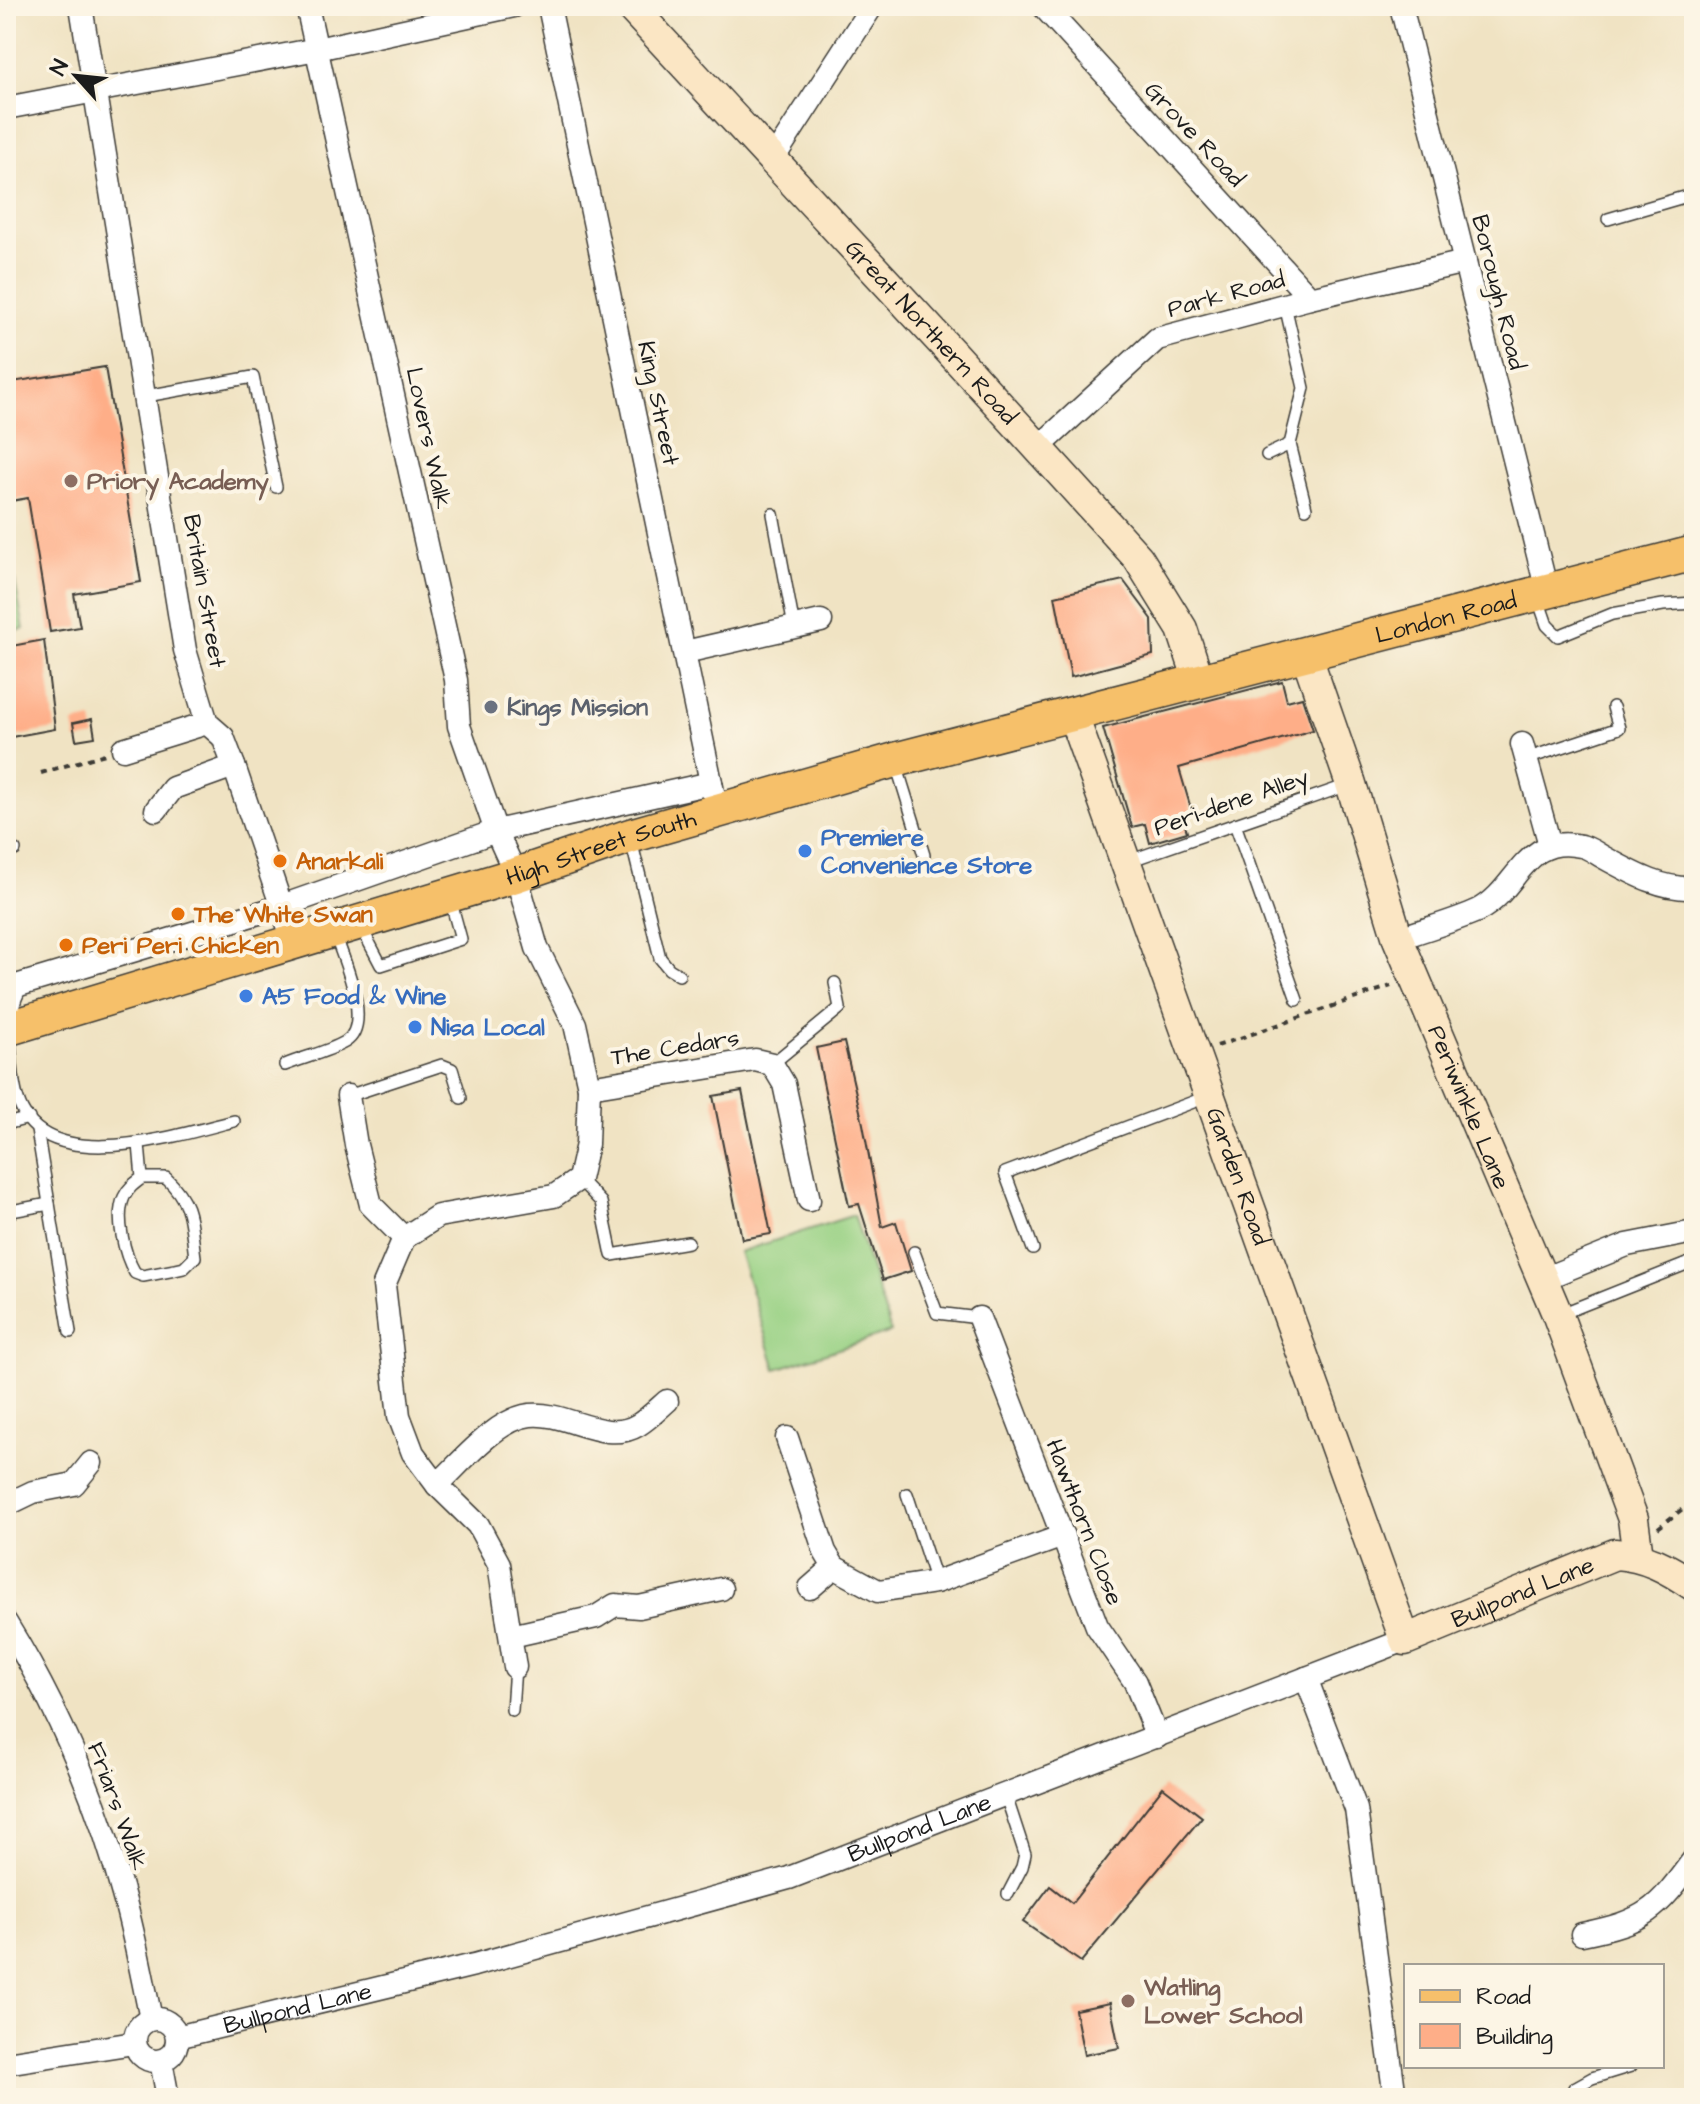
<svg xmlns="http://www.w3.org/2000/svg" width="1700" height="2104" font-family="'Architects Daughter',sans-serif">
	<rect width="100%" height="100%" fill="#fcf5e5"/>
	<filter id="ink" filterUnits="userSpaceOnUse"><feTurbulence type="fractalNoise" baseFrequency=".0125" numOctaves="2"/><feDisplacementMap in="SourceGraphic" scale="16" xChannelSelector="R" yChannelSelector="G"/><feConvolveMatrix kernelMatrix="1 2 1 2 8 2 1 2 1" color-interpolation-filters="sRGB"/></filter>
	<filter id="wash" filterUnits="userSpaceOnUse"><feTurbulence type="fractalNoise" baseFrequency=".006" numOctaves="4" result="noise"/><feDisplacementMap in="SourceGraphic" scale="32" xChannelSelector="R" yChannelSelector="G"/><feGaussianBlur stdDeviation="1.8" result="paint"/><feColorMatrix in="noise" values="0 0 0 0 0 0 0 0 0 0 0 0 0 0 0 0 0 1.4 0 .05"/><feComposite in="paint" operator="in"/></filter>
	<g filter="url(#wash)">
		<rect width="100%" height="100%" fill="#f0e3c3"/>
		<g fill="#99d184" stroke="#5a7650" stroke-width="2">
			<path d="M6,535l18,94 -18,4z"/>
			<path d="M854,1215l37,117 -115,37 -37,-117z"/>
		</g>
		<g id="blocks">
			<g fill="#feae88">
				<path d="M105,367l36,215 -67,12 6,33 -30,5 -22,-134 -22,4v-119z"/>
				<path d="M1123,580l29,39 1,36 -82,22 -16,-81z"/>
				<path d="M44,640l11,89 -49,9v-91z"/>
				<path d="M1282,681l5,20 15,-4 11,33 -134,38 13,44 -10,3 5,17 -37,11 -5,-19 -13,3 -29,-99z"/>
				<path d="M92,719l3,18 -19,3 -3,-17z"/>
				<path d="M844,1042l19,82 19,103 14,-5 15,49 -28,9 -24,-76 -10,2 -33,-158z"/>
				<path d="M742,1091l29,143 -29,5 -29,-143z"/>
				<path d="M1163,1787l39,30 -121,145 -58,-40 27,-36 22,17z"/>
				<path d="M1110,2003l9,45 -35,7 -9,-45z"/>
			</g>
		</g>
	</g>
	<g filter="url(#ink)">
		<use href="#blocks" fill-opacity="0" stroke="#3c3a35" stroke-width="2"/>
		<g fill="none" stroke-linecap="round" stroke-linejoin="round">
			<defs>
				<g id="lane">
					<path d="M1608,219l86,-25"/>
					<path d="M146,396l107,-19 23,110"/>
					<path d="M1290,444l16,64"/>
					<path d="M1267,455l23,-11 14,-56 -19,-83"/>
					<path d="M773,514l21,113"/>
					<path d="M1537,596l10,29 11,11 54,-22 51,-9 31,-2"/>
					<path d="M1526,759l93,-31 -6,-21"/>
					<path d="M896,764l28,91"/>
					<path d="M1235,824l62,176"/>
					<path d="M631,840l29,118 9,11 10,6"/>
					<path d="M6,852l9,-2"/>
					<path d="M1126,862l225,-78"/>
					<path d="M360,925l21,40 80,-26 -11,-40"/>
					<path d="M9,1033c3,21 2,46 9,67 25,79 160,35 216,21"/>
					<path d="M772,1064l68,-56 -5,-25"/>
					<path d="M285,1065c20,-8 42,-13 60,-23 29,-17 -2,-83 -10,-108"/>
					<path d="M348,1096l94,-31 10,4 9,29"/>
					<path d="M6,1124l23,-6"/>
					<path d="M37,1130l33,202"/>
					<path d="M139,1144l3,34c-7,5 -14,10 -18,19 -9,20 0,57 11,76l8,3 32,-6 9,-2 11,-11c-5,-35 -2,-53 -29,-79h-24"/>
					<path d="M579,1179l22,23 11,53 76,-13"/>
					<path d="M6,1212l43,-8"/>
					<path d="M1033,1249l-28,-76 204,-77"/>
					<path d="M914,1252l23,61 42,5"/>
					<path d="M1561,1314l133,-53"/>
					<path d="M907,1494l29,88"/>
					<path d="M512,1710l3,-43"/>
					<path d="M1006,1796l19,58 -3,13 -14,27"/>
					<path d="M1573,2098l1,-10 18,-10 39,-12"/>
				</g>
				<g id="street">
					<path d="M81,6l104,644 22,73 16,14 11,29 59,174"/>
					<path d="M307,6l149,674 3,46 37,105 20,44 21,73 38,76 14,63 -2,57 -8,35 -25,17 -116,20 -34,22 -20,47 15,131 14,37 24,32 41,40 21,39 16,103"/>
					<path d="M549,6l168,805"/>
					<path d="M1043,6l267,292"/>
					<path d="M1401,6l146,585"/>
					<path d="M6,108l311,-59 197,-43"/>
					<path d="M773,159l99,-153"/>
					<path d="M1038,448l119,-109 153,-41 155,-36"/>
					<path d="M685,652l136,-31"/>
					<path d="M1522,744l28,101"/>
					<path d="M123,749l84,-26"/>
					<path d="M156,810l17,-22 61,-22"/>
					<path d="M1398,939c26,-10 55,-17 81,-29 39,-20 45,-77 102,-64 7,1 15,7 22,11 28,15 58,33 91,31"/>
					<path d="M8,1028c-1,-17 -1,-27 8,-42l266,-80 214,-75 215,-48"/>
					<path d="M589,1087l166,-27 17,4 12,20 25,116"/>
					<path d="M348,1096l8,49 15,60 33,33"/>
					<path d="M1543,1279l84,-34 67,-13"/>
					<path d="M979,1318l118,308 38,56 22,55"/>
					<path d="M787,1438l38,114 9,15 44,24 58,-9 127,-46"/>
					<path d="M437,1485c24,-22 59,-66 93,-70 36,-4 75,30 108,10 10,-6 20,-16 29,-24"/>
					<path d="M6,1505l27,-13 41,-8 17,-21"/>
					<path d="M810,1588l24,-21"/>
					<path d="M6,1623c53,86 94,184 120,282 10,38 17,76 25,114"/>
					<path d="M511,1636l85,-19 19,-12 24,2 82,-18"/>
					<path d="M1306,1678l50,131 39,289"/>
					<path d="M1582,1934c64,-13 74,-23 112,-75"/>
					<circle cx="156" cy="2040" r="21"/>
					<path id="s1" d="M177,2037l297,-72 315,-87 616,-238"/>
					<path d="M161,2061l7,37"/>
					<path d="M6,2063l128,-20"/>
				</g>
				<g id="secondary">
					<path id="s2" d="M630,6l320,345 188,207 44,71 17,52"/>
					<path id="s3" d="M1306,654l45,130 47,155 160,377 75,203 5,37"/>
					<path id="s4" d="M1072,713l333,927 210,-86c31,2 53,14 79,32"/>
				</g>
				<g id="primary">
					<path id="s5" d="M6,1029l510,-154 114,-39 265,-76 799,-207"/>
				</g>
			</defs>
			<use href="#lane" stroke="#3c3a35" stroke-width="14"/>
			<use href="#street" stroke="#3c3a35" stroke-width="25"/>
			<use href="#secondary" stroke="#3c3a35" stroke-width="33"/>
			<use href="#primary" stroke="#3c3a35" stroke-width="37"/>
			<g stroke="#3c3a35" stroke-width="4" stroke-dasharray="6 6" stroke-linecap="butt">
				<path d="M41,773l64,-19"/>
				<path d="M1217,1046l174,-60"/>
				<path d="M1658,1528l36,-28"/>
			</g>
			<use href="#lane" stroke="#fff" stroke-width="11"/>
			<use href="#street" stroke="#fff" stroke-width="22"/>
			<use href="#secondary" stroke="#fbe6c4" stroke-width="30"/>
			<use href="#primary" stroke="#f6c06b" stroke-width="34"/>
		</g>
	</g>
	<g fill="#8d6e63" stroke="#fcf5e5" stroke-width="3">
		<circle cx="71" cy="481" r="8"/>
		<circle cx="1128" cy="2001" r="8"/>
	</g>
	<circle fill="#6b7280" stroke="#fcf5e5" stroke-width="3" cx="491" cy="707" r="8"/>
	<g fill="#3f7fe0" stroke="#fcf5e5" stroke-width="3">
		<circle cx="805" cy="851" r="8"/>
		<circle cx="246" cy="996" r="8"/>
		<circle cx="415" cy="1027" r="8"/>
	</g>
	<g fill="#e8710a" stroke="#fcf5e5" stroke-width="3">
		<circle cx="280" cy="861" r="8"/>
		<circle cx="178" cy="914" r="8"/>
		<circle cx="66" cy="945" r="8"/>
	</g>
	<g text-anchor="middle" stroke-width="8" stroke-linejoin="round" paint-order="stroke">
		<g font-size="24" fill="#1c1c1c" stroke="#fcf5e5">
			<text transform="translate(1195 134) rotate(47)" y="8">Grove Road</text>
			<text transform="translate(1499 292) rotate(76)" y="8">Borough Road</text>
			<text transform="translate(1226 294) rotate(-15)" y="8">Park Road</text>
			<text dy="8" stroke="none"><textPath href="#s2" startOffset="444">Great Northern Road</textPath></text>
			<text transform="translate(659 403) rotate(78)" y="8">King Street</text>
			<text transform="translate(429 438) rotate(78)" y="8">Lovers Walk</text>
			<text transform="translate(205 591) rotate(80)" y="8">Britain Street</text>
			<text dy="8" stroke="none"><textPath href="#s5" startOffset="1498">London Road</textPath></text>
			<text transform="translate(1231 802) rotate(-19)" y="8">Peri-dene Alley</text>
			<text dy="8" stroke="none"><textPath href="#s5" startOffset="622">High Street South</textPath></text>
			<text transform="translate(675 1047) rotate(-9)" y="8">The Cedars</text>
			<text dy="8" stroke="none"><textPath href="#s3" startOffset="482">Periwinkle Lane</textPath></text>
			<text dy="8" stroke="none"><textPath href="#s4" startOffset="492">Garden Road</textPath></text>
			<text transform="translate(1085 1522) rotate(69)" y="8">Hawthorn Close</text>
			<text dy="8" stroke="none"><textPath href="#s4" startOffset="1112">Bullpond Lane</textPath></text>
			<text transform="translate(118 1806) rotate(70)" y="8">Friars Walk</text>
			<text dy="8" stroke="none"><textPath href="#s1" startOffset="772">Bullpond Lane</textPath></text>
			<text dy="8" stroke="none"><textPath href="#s1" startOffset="124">Bullpond Lane</textPath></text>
		</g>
		<g font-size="24" font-weight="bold" fill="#785e54" stroke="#fcf5e5" text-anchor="start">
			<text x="87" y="489">Priory Academy</text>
			<text x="1144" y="1995">Watling<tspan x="1144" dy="28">Lower School</tspan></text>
		</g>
		<g font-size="24" font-weight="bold" fill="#5b616d" stroke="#fcf5e5" text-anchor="start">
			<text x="507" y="715">Kings Mission</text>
		</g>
		<g font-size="24" font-weight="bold" fill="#366cbe" stroke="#fcf5e5" text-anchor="start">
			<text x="821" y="845">Premiere<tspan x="821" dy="28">Convenience Store</tspan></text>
			<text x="262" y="1004">A5 Food &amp; Wine</text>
			<text x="431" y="1035">Nisa Local</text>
		</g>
		<g font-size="24" font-weight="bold" fill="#c56008" stroke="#fcf5e5" text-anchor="start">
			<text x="296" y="869">Anarkali</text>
			<text x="194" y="922">The White Swan</text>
			<text x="82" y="953">Peri Peri Chicken</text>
		</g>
	</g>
	<rect width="1700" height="2104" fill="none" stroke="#fcf5e5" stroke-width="32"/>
	<rect x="1404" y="1964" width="260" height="104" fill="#fcf5e5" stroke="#a29e95" stroke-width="2"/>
	<rect x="1420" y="1990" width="40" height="12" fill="#f6c06b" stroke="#a29e95" stroke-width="2"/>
	<text x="1476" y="2004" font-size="24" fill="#1c1c1c">Road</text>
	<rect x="1420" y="2024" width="40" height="24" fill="#feae88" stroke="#a29e95" stroke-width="2"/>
	<text x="1476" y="2044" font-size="24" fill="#1c1c1c">Building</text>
	<g transform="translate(76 76) rotate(297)" stroke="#fcf5e5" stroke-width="6" paint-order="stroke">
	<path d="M0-6L14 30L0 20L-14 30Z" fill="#1c1c1c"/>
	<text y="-12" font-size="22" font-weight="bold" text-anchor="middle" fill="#1c1c1c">N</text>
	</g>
</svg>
